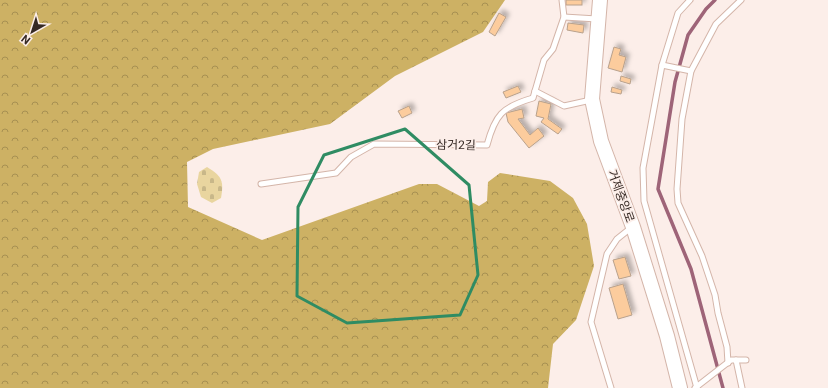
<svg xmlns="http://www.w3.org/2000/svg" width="828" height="388" font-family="Roboto,'Noto Sans KR',sans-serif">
	<defs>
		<pattern id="forest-crowns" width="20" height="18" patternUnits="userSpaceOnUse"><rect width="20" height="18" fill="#cdb164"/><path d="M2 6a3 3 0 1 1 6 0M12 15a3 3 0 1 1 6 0" fill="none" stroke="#a79052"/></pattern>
		<pattern id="cemetery-stones" width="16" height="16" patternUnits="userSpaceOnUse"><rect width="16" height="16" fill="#e9d59f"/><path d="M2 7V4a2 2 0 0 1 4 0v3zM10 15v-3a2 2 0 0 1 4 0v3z" fill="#c8b789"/></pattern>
		<filter id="shadow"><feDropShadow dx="3.5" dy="-3.5" stdDeviation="2" flood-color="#0004"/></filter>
	</defs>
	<rect width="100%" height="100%" fill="#fceee9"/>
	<path fill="url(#forest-crowns)" d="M0,0h505l-22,32 -88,44 -65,48 -117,25 -26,13 1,45 74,33 157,-56h18l42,22 8,-5 1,-19 12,-9 50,8 23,17 14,26 7,42 -18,54 -23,24 -5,44h-548z"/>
	<path fill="url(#cemetery-stones)" d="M207,167c15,9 17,14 14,31l-9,5 -11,-6 -4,-13 2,-12z"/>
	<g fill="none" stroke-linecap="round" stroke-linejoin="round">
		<path stroke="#9e6478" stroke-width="3.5" d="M715,0l-9,9 -18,26 -13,47 -17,107 33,80 32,119"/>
	</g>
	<g fill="#fccc9d" stroke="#b8a18c" filter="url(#shadow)">
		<rect x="566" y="0" width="16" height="5"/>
		<path d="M499,13l7,4 -11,19 -6,-4z"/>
		<path d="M568,23l16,2 -1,8 -16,-3z"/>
		<path d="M614,47l7,2 -2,6 7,2 -4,15 -14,-4z"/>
		<path d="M621,76l10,3 -1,5 -10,-3z"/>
		<path d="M518,86l3,6 -15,6 -3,-6z"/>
		<path d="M612,87l10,3 -1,4 -10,-2z"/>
		<path d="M539,101l12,3 -3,15 14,10 -4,5 -17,-12 3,-4 -8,-2z"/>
		<path d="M409,106l3,7 -10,5 -4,-7z"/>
		<path d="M522,109l2,9 -6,1 12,16 8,-7 6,8 -15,12 -21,-26 -2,-9z"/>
		<path d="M625,257l6,19 -12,3 -6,-19z"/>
		<path d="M623,284l9,31 -14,4 -9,-31z"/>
	</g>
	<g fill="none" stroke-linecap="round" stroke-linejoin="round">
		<defs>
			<g id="lane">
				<path d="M690,0l-12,13 -16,52 -19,103 1,33 53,187"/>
				<path d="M564,17l33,2"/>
				<path d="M662,65l29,6"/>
				<path d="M535,91l29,15 27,-6"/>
				<path d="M261,184l75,-11 15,-16 23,-13 113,1c8,-30 15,-38 46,-47l11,-38 9,-11 11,-32 -2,-17"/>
				<path d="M736,360l6,28"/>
				<path d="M728,363l-1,-16 -9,-34 -3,-18 -13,-39 -24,-53 -1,-14 5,-70 9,-48 25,-47 25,-24"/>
				<path d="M611,388l-20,-66 16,-68 10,-15 15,-12"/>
				<path d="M695,388l36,-28h15"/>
			</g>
			<path id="secondary" d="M600,0l-8,99 9,42 32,86 34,109 13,52"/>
		</defs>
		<use href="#lane" stroke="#d4b5a9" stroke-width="7"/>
		<use href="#secondary" stroke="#d4b5a9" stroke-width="16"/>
		<use href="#lane" stroke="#fff" stroke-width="5"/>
		<use href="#secondary" stroke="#fff" stroke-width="14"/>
	</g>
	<path fill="none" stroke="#2f8c63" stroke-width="3" stroke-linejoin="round" d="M405,129l64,56 9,90 -18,40 -113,8 -50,-27 1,-89 26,-52z"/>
	<g text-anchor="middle" stroke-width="3.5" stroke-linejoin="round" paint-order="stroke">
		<g font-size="12" fill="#352924" stroke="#fceee9">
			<text transform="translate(456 145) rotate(1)" y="4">삼거2길</text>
			<text transform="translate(621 196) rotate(70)" y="4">거제중앙로</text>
		</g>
	</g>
	<g transform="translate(32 32) rotate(219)" stroke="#fceee9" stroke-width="3" paint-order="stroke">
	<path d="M0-3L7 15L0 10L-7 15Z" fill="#352924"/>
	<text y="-6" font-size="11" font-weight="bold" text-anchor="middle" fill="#352924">N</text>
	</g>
</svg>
